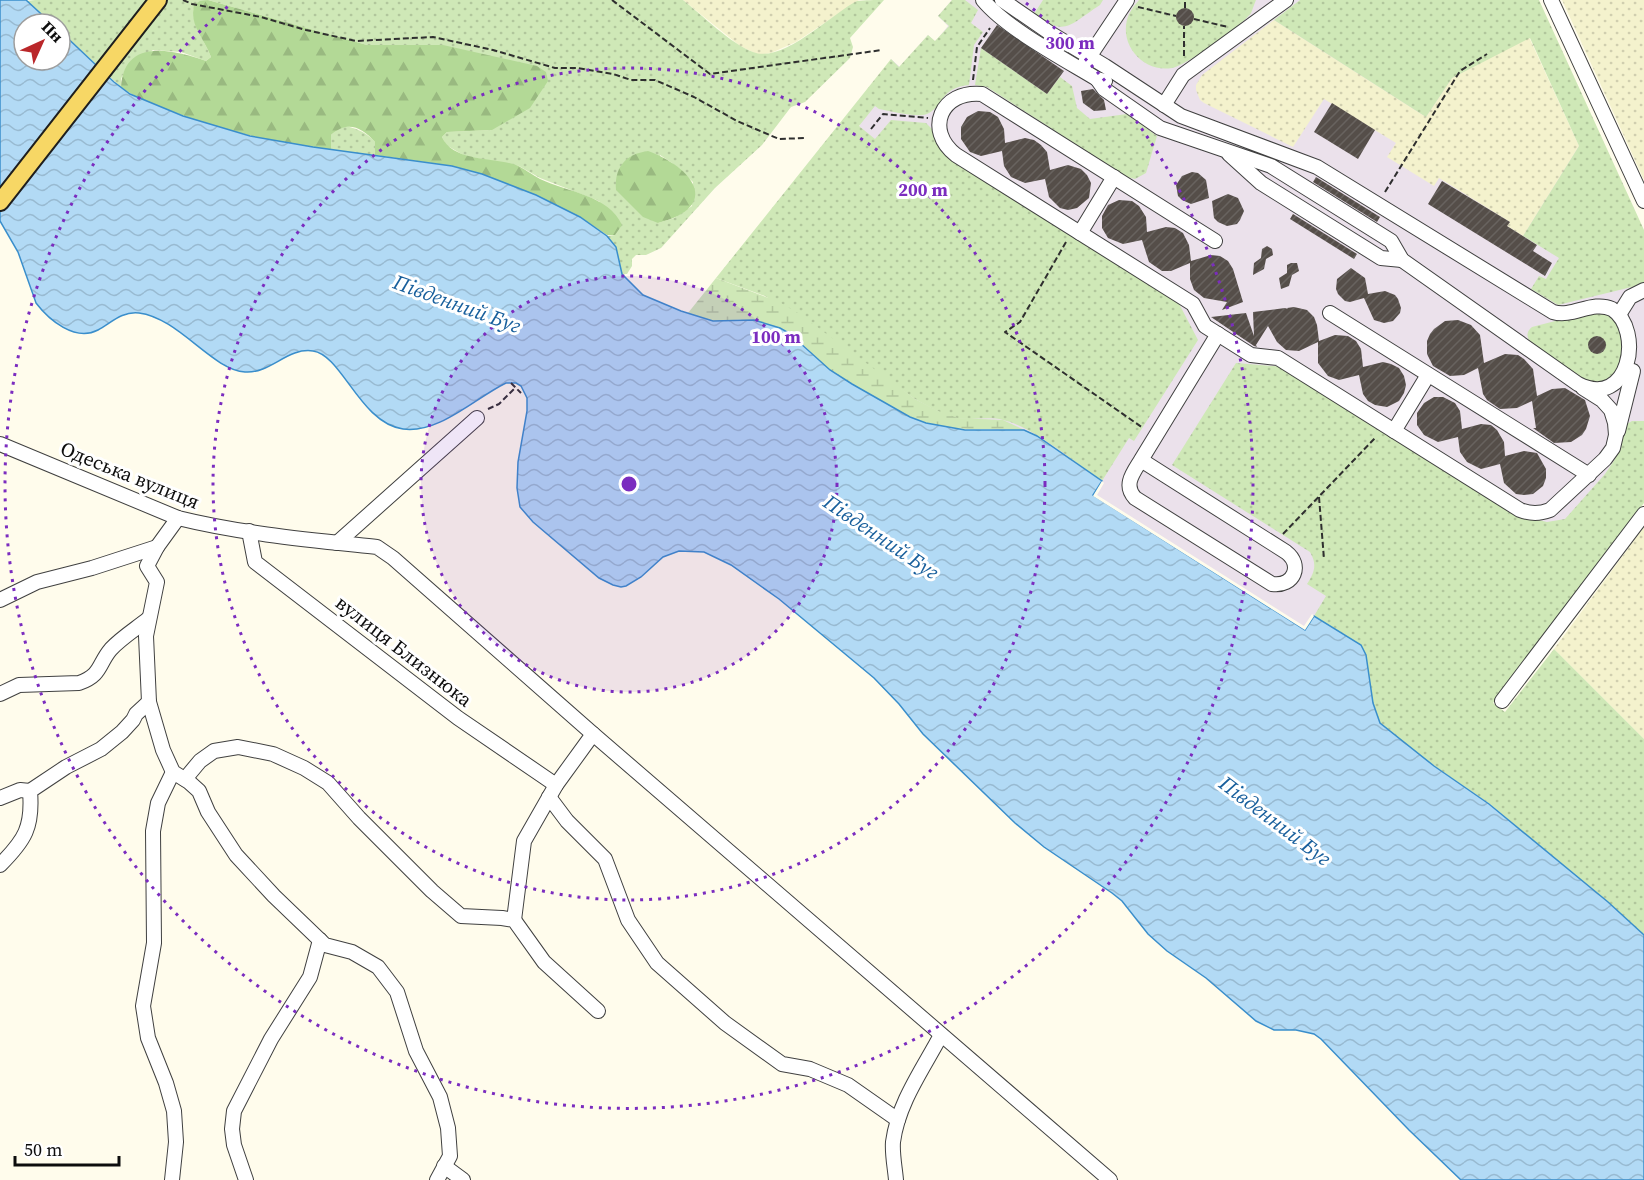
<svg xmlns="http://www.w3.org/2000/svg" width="1644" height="1180" font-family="'Source Serif 4',serif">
	<defs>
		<pattern id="farmland-dots" width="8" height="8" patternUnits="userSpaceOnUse" patternTransform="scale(1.5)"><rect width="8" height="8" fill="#f4f2cd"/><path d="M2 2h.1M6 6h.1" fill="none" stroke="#d0ceaf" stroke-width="1.8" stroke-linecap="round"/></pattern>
		<pattern id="grass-dots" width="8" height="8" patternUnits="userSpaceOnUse" patternTransform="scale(1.5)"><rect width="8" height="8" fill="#cfe8b7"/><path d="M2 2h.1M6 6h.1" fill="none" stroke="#b1c69c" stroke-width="1.8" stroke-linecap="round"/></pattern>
		<pattern id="forest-firs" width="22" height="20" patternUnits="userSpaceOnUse" patternTransform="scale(1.5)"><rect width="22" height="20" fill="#b3d996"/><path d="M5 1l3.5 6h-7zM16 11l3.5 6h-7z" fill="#99b980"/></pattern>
		<pattern id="wetland-marsh" width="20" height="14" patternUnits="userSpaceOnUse" patternTransform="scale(1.5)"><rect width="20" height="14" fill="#cfe8b7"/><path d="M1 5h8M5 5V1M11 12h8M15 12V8" fill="none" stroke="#b1c69c"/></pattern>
		<pattern id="water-waves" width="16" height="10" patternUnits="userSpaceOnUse" patternTransform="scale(1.5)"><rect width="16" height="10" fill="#b2daf5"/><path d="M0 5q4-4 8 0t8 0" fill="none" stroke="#98bad1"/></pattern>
		<pattern id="building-hatch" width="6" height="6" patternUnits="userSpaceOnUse" patternTransform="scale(1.5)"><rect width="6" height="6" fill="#554e49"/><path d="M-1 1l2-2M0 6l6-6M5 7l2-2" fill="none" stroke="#68635f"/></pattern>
	</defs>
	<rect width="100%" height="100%" fill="#fffcec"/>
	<path fill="#ebe1eb" d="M952,0h559l133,287v152l-209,229 -67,-2 -63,-36 -212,-134 -56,-60 -127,-19 -58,-33 -63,-51 -23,-10 125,-264 9,8 28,-32 7,7 13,-16 -10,-10z"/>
	<g fill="url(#farmland-dots)">
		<path d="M683,0h176l-63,42 -25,11 -12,2 -19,-9z"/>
		<path d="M1562,0h82v180z"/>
		<path d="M1274,20l152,97 26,-39 77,-41 50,109 -56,90 -16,-10 3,-4 -71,-44 -5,8 -47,-29 9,-14 -72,-44 -31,48 -89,-44 -4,-3 -4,-10v-5l6,-10z"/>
		<path d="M1644,527v212l-90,-90z"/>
	</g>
	<g fill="url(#grass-dots)" fill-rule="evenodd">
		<path d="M35,0h648c19,15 48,44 70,52 30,12 78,-38 104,-51 7,-1 19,-1 27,-1l-34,38 3,9 -3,11 -45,44 -14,5 -29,38 -47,43 -54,60 -15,7h-10l-4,4v7l-5,8h-5c-5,-14 -4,-27 -15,-38l8,-1 -16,-34 -59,-23 -21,-12 -54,-10 -19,-11 -4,-8 5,-5 45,-2 -89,-84 -36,-1 -159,-45 -15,9c1,23 11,29 18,48l-5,4 -25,-9 -28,-2 -28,20 -4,9v8l-61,-56v-7h-8l-25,-23zM660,155l12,8 21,19 -1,24 -18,12 -16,5z"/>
		<path d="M952,0h13l13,10 -7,13 12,9 -9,13 -5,40c-30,3 -25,22 -42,29 -10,4 -36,-3 -48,-5l-4,-3 -16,20 16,13 16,-19 35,3 7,7 2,6 240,160 23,44 -64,101 -5,-3 -27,43c-27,-18 -68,-54 -99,-61 -15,-4 -31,1 -46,-2 -15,-3 -29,-12 -42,-19l-150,-103 -49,-18 175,-219 8,8 29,-32 7,6 14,-15 -11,-10z"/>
		<path d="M1043,0h60l-3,5c-30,19 -34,33 -66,9z"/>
		<path d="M1139,0h117c-2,4 -3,9 -5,13 -8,12 -65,53 -79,55 -27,5 -52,-21 -45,-48 2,-8 7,-14 12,-20z"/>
		<path d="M1300,0h239l105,230v54l-86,21 -27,-16 8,-13 7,3 13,-21 -36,-22 56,-90 -49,-108 -78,40 -26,39 -152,-97z"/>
		<path d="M981,48l66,46 13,-17 12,9 5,22 13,11 37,-5 30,22 -11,37 -11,6 -8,-2 -140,-90 -12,-2z"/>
		<path d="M346,126c12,3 21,7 29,16v13l-44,-5v-15l8,-7z"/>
		<path d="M1586,313h23l18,15 -3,43c-7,3 -14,10 -21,11 -22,5 -56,-28 -73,-41 -4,-5 -3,-10 2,-14z"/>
		<path d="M1236,363l50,4 241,150 20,5 18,-3 40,-45 10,-15 10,-34 7,-4h12v82l-151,200 12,9 49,-63 90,90v196l-36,-33 -118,-98 -70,-48 -40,-33 -7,-20 -7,-48 -5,-10 -47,-29 12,-20 -19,-12c8,-12 10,-20 3,-32l-138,-87z"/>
	</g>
	<g fill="url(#forest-firs)">
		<path d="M208,0l159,45h76l94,21 9,6 2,9 -18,27 -38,22 -45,2 -5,5c11,25 51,20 74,28 8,3 16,10 24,14 27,13 69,16 82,46l-7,10h-8l-27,-18 -44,-22 -54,-21 -30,-8 -77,-11v-13c-13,-15 -28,-22 -44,-7v15c-55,-7 -109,-19 -160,-39 -17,-7 -35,-13 -50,-24 3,-50 53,-37 85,-26l5,-4c-6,-18 -22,-31 -17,-52l6,-4z"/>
		<path d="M648,151c44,16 75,55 10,72l-15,-6 -27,-27c-2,-22 9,-36 32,-39z"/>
	</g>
	<path fill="url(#wetland-marsh)" d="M716,278l63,24 19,11 117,86 23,12 20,7 45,2 34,16c-35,-14 -73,0 -112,-13 -27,-9 -72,-36 -95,-53 -16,-13 -30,-32 -49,-41 -10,-5 -28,-8 -39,-9 -9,-1 -19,2 -28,1 -9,0 -18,-5 -26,-8z"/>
	<path fill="url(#water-waves)" stroke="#3a8ecb" stroke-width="1.5" d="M0,0h26l26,24h-28v36h36v-29l54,51 16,12 53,22 67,20 63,11 139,19 30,8 54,21 44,22 27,19 9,11 6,27 21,21 38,16 32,10 41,-1 26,8 9,5 41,37 22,14 58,33 16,6 39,7h59l13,6 65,45 -9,14 212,135 9,-14 47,29 5,10 7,48 7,20 54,43 55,38 119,98 36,33v245h-183l-52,-50 -88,-91 -7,-5 -18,-4h-22l-18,-9 -50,-43 -39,-27 -19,-17 -26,-33 -10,-8 -68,-46 -29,-24 -92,-89 -24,-30 -25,-26 -95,-79 -48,-34 -27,-13 -25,-1 -16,6 -22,20 -15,9 -5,1 -8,-2 -14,-7 -66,-56 -13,-15 -3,-19 1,-26 9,-51v-13l-6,-12 -5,-3h-10c-31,15 -67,51 -103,46 -43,-6 -61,-74 -90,-78 -25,-4 -43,23 -68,21 -33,-2 -66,-54 -106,-59 -17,-2 -28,10 -41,17 -23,12 -49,-10 -62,-27l-18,-51 -18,-31z"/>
	<path fill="#fffcec" d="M1102,481l2,2 -7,12 207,131 8,-12 2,2 -9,14 -212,-134z"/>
	<g fill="url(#building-hatch)">
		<circle cx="1185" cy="17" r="9"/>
		<path d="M997,25l67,46 -17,23 -66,-46z"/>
		<path d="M1093,89l11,11 2,10 -12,1 -11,-8 -2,-12z"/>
		<path d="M1332,103l43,27 -17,29 -44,-27z"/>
		<path d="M978,111l12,1 8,5 6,12 1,14 20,-5 9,2 7,5 6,7 3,18 18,-5 13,4 6,6 4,8 -2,15 -12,10 -9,2 -8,-2 -11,-11 -4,-18 -20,4 -14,-6 -7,-11 -2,-15 -21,5 -11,-4 -9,-13v-12l6,-10z"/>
		<path d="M1192,172l6,1 8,7 3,18 -18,6 -9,-4 -4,-4 -2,-11 6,-9z"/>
		<path d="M1316,177l64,40 -3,5 -64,-40z"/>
		<path d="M1442,181l68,41 -3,4 30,19 -4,6 19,12 -7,13 -117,-72z"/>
		<path d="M1228,194l10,4 6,13 -4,9 -3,4 -10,2 -9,-4 -4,-4 -2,-17z"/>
		<path d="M1119,200l13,1 7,5 7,11 1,15 19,-5 9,1 8,5 6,12 2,16 20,-6 9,1 8,5 5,8 10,33 -21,8 5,-8 -23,-4 -10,-8 -4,-11v-16l-19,8h-9l-13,-9 -7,-22 -19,4 -15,-6 -6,-10v-12l6,-11z"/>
		<path d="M1293,214l64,40 -3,5 -64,-40z"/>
		<path d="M1267,246l5,3 1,6 -7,4 -2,10 -11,6 1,-12 7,-5 1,-9z"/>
		<path d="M1291,263h6l2,8 -7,4 -3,11 -8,3 -2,-11 8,-5v-8z"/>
		<path d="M1351,268l14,10 3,16 17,-3 10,4 3,4 3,9 -1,5 -7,8 -9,2 -10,-3 -10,-22 -14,4 -5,-1 -7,-7 -2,-5 1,-10z"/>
		<path d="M1294,307l13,3 7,7 3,8 2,16 16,-6 13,1 8,5 5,8 2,18 20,-5 8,2 8,4 5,8 2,9 -2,8 -5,8 -12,6 -12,-2 -7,-4 -5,-7 -4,-19 -20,5 -11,-4 -10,-13v-21l-19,9 -13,-1 -9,-8 -9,-16 -12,19 1,2 -3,-1 -43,-29 35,-4 8,23 -1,-24 32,-4 3,1 -1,-1z"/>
		<path d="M1458,320l13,5 9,10 4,28 21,-9 13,1 6,4 9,10 4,27 15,-7 13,-1 20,12 5,16 -4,13 -4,6 -11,7 -17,1 -21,-15h3l-4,-27 -15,7 -17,1 -13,-9 -4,-6 -5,-26 -14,7 -14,1 -17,-10 -6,-12v-13l3,-7 4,-5 11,-8z"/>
		<circle cx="1597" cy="345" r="9"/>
		<path d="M1434,397h9l12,6 5,8 2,18 19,-5 10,1 6,5 7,12 1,14 19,-5 13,2 9,16v9l-3,8 -10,8 -9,1 -8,-1 -12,-11 -4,-19 -19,5 -14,-7 -7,-10 -2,-15 -20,5 -14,-7 -7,-10v-12l7,-10z"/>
	</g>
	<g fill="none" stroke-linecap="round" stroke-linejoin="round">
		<defs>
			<g id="minor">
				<path d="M983,0c24,29 81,59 114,79l8,2"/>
				<path d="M1002,0l48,33 55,33 76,50 136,51 236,145c20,6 39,-12 59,-3 32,21 18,101 -34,75l-176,-124 -11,-19 -120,-75 -111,-38 -56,-39 -7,-10"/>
				<path d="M1551,0l93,201"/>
				<path d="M1085,63l42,-63"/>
				<path d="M1164,105l19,-30 103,-75"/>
				<path d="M1229,154l32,29 120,75 21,2"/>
				<path d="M1080,233l34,-56"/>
				<path d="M1215,241l-233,-147c-41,-4 -58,36 -26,61l237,149 12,22 46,29 27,3 242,152c11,4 19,4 30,0l55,-51 8,-11 3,-13 -1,-12 -4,-13 -9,-10 -19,-12"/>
				<path d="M1330,313l259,162"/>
				<path d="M1620,313l10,-16 14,-7"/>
				<path d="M1394,431l34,-56"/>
				<path d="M1618,431l15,-60"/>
				<path d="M0,444l178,74c65,16 133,22 199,29l16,11 200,176 517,446"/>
				<path d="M1141,460l145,92c17,13 8,35 -14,32l-137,-86c-12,-13 -2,-25 6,-38l77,-126"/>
				<path d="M178,518l-21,29 -10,19 10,16 -11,54 3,66 14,48 10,22 16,10 10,9 9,21 28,43 38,41 51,49 27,7 26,15 19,25 19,59 24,46 8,31 2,28 -13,24"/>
				<path d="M249,531l6,31 203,156 98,67"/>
				<path d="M337,543l140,-125"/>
				<path d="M0,600l37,-18 55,-14 65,-21"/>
				<path d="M0,694l19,-9 60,-2c23,-8 19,-19 32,-34 10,-11 26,-21 37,-30"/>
				<path d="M1502,701l142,-187"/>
				<path d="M185,779l15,-18 14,-10 24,-4 35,7 31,14 24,15 31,35 73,73 29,25 41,2 12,2 30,42 54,49"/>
				<path d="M549,797l18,24 38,38 23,61 29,43 68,60 57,41 28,5 38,16 50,35"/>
				<path d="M0,798l20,-8 10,1"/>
				<path d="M0,865c25,-25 33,-38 30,-74l36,-24 35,-18 21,-17 11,-12 3,-6 13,-12"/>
				<path d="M514,920l10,-79 32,-56 37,-51"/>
				<path d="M444,1166l19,14"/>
				<path d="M172,1180l4,-38 -2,-31 -8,-28 -18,-45 -5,-32 11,-63 -1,-112 5,-28 15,-31"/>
				<path d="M246,1180l-12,-35 -2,-16 2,-18 37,-72 39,-62 10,-37"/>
				<path d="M896,1180c-1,-12 -4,-26 -3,-38 5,-39 30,-73 48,-107"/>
			</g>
			<path id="major" d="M0,202l158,-202"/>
		</defs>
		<use href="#minor" stroke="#404040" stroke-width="16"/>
		<use href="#major" stroke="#1e1e1e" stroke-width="20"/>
		<g stroke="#2f2f2f" stroke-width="2" stroke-dasharray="6 3" stroke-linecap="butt">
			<path d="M183,0l9,4 69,13 45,13 50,11 77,-4 60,13 62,18h23l35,6 18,6h24l39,17 43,24 42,18 26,-1"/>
			<path d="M612,0l98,74 172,-24"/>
			<path d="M1138,7l38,9"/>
			<path d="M1185,8v-8"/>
			<path d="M1194,19l34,8"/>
			<path d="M1184,56v-30"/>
			<path d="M973,80l4,-33 13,-19"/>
			<path d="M871,129l12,-15 45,4"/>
			<path d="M1385,192l75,-121 27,-17"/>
			<path d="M1066,242l-46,80 -15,10 138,96"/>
			<path d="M511,383l10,10"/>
			<path d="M488,409l11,-5 17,-17"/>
			<path d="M1319,497l5,62"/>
			<path d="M1283,534l93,-97"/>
		</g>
		<use href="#minor" stroke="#fff" stroke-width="14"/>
		<use href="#major" stroke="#f7d765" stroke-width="16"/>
	</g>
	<circle cx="629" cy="484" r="208" fill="#7b2cbf" fill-opacity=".12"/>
	<g fill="none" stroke="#7b2cbf" stroke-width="3" stroke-dasharray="3 6">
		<circle cx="629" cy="484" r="208"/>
		<circle cx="629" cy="484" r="416"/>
		<path d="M1026 3A624 624 0 1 1 232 3"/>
	</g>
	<g text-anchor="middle" stroke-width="6" stroke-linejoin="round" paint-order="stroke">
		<g font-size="20" fill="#0d0d0d" stroke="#fff">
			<text transform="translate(130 475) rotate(22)" y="7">Одеська вулиця</text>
			<text transform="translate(404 651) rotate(38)" y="7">вулиця Близнюка</text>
		</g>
		<g font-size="21" font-style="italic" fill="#185f9c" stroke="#fff">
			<text transform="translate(457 304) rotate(20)" y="7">Південний Буг</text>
			<text transform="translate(881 537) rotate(34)" y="7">Південний Буг</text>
			<text transform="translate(1275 821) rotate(37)" y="7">Південний Буг</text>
		</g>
	</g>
	<circle cx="629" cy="484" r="9" fill="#7b2cbf" stroke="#fff" stroke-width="3"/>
	<g font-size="18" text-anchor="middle" font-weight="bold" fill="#7b2cbf" stroke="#fff" stroke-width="6" stroke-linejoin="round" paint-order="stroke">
		<text x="1070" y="49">300 m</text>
		<text x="923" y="196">200 m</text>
		<text x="776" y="343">100 m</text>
	</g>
	<g transform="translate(42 42) rotate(45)"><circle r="28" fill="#ffffff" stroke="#9e9e9e" stroke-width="1.5"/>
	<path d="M0-4.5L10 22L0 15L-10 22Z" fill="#ba272a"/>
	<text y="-9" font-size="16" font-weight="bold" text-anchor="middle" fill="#0d0d0d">Пн</text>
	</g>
	<path d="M15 1156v9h104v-9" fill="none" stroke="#0d0d0d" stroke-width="3"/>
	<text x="24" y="1156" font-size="18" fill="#0d0d0d" stroke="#ffffff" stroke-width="4.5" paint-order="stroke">50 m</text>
</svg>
